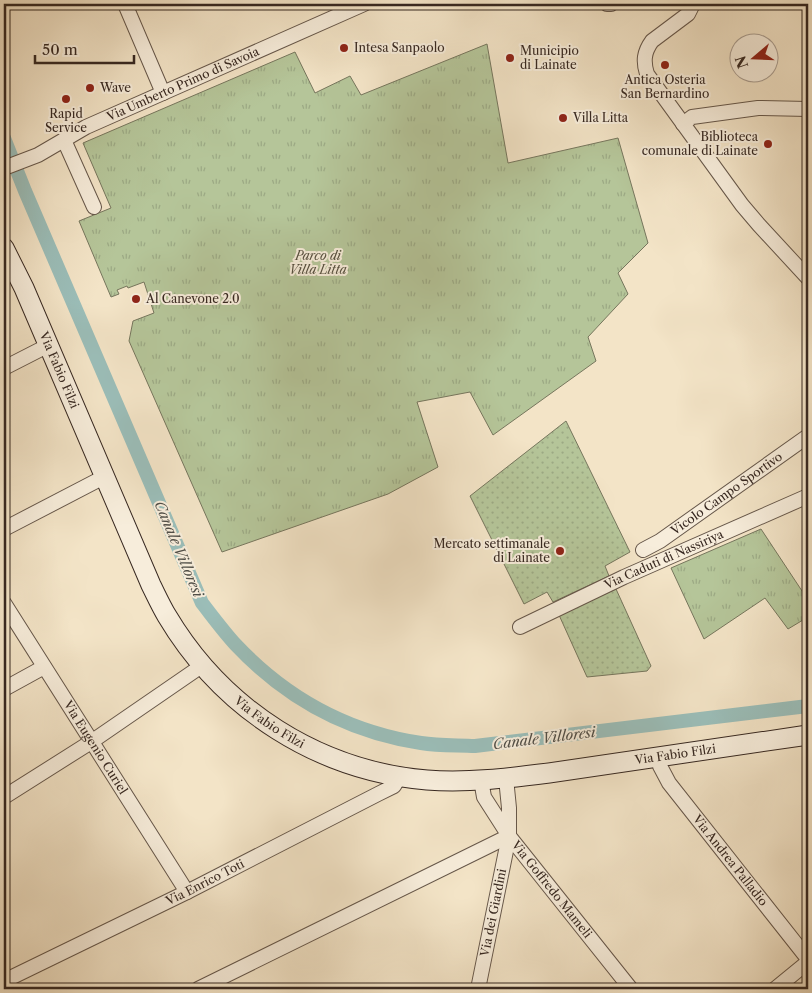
<svg xmlns="http://www.w3.org/2000/svg" width="812" height="993" font-family="'Libre Caslon Text',serif">
	<defs>
		<pattern id="grass-dots" width="8" height="8" patternUnits="userSpaceOnUse" patternTransform="scale(1.25)"><rect width="8" height="8" fill="#b5c599"/><path d="M2 2h.1M6 6h.1" fill="none" stroke="#9ca984" stroke-width="1.8" stroke-linecap="round"/></pattern>
		<pattern id="park-tufts" width="24" height="20" patternUnits="userSpaceOnUse" patternTransform="scale(1.25)"><rect width="24" height="20" fill="#b5c599"/><path d="M3 7l-1-3M5 7V3M7 7l1-3M15 17l-1-3M17 17v-4M19 17l1-3" fill="none" stroke="#9ca984"/></pattern>
	</defs>
	<rect width="100%" height="100%" fill="#f3e4c7"/>
	<filter id="stains"><feTurbulence type="fractalNoise" baseFrequency=".004" numOctaves="4"/><feColorMatrix values="0 0 0 0 .2 0 0 0 0 .09 0 0 0 0 .02 0 0 0 .5 -.17"/></filter>
	<radialGradient id="worn" r=".72"><stop offset=".6" stop-color="#630" stop-opacity="0"/><stop offset="1" stop-color="#630" stop-opacity=".3"/></radialGradient>
	<g fill="url(#grass-dots)" stroke="#76765d">
		<path d="M566,421l64,131 -25,14 4,10 -56,26 -6,-10 -23,12 -54,-108z"/>
		<path d="M616,589l35,77 -4,5 -60,6 -28,-62z"/>
	</g>
	<g fill="url(#park-tufts)" stroke="#76765d">
		<path d="M487,44l21,119 110,-25 30,105 -30,30 10,21 -40,43 8,24 -103,74 -23,-43 -53,10 21,65 -50,27 -166,58 -93,-211 4,-20 21,-8 -10,-31 -16,6 -1,-2 -10,4 2,4 -8,3 -32,-76 32,-13 -28,-65 212,-91 20,41 35,-17 11,19z"/>
		<path d="M761,529l47,71v17l-20,12 -23,-31 -61,41 -33,-71z"/>
	</g>
	<g fill="none" stroke-linecap="round" stroke-linejoin="round">
		<path stroke="#9bbeb9" stroke-width="14" d="M4,138l21,53 177,412c11,14 22,29 34,42 51,54 112,87 185,98 18,3 36,2 54,3l333,-40"/>
		<defs>
			<g id="street">
				<path d="M125,4l38,89"/>
				<path d="M607,4h4"/>
				<path d="M693,4l-5,10 -36,27c-8,11 -9,20 -5,33l95,131 17,20 49,53"/>
				<path d="M683,124l9,-7 66,-9 50,1"/>
				<path d="M64,140l30,67"/>
				<path id="s1" d="M4,168l34,-13 48,-28 278,-123"/>
				<path d="M4,368l45,-23"/>
				<path d="M4,529l100,-52"/>
				<path id="s2" d="M643,550l17,-9 148,-105"/>
				<path id="s3" d="M4,603l183,289"/>
				<path id="s4" d="M520,627l104,-50 184,-81"/>
				<path d="M4,689l40,-22"/>
				<path id="s5" d="M659,756l1,10 9,17 139,176"/>
				<path id="s6" d="M481,780l3,17 25,39 122,153"/>
				<path d="M4,797l87,-55 112,-77"/>
				<path id="s7" d="M4,981l183,-89 191,-98 16,-8 6,-10"/>
				<path d="M198,989l311,-153"/>
				<path id="s8" d="M478,989l31,-153v-28l-3,-30"/>
				<path d="M775,989l33,-27"/>
			</g>
			<g id="secondary">
				<path id="s9" d="M4,248l20,40 127,297c5,10 10,21 16,31 56,94 152,155 260,164 41,3 82,-2 122,-7l259,-38"/>
			</g>
		</defs>
		<use href="#street" stroke="#66574a" stroke-width="16"/>
		<use href="#secondary" stroke="#372821" stroke-width="21"/>
		<use href="#street" stroke="#f7eddb" stroke-width="14"/>
		<use href="#secondary" stroke="#f7eddb" stroke-width="19"/>
	</g>
	<g fill="#8f2418" stroke="#f7eddb" stroke-width="2">
		<circle cx="344" cy="48" r="5"/>
		<circle cx="510" cy="58" r="5"/>
		<circle cx="665" cy="65" r="5"/>
		<circle cx="90" cy="88" r="5"/>
		<circle cx="66" cy="99" r="5"/>
		<circle cx="563" cy="118" r="5"/>
		<circle cx="768" cy="144" r="5"/>
		<circle cx="136" cy="299" r="5"/>
		<circle cx="560" cy="551" r="5"/>
	</g>
	<g text-anchor="middle" stroke-width="4" stroke-linejoin="round" paint-order="stroke">
		<g font-size="12" fill="#372821" stroke="#f7eddb" text-anchor="start">
			<text x="354" y="52">Intesa Sanpaolo</text>
			<text x="520" y="55">Municipio<tspan x="520" dy="14">di Lainate</tspan></text>
			<text x="665" y="84" text-anchor="middle">Antica Osteria<tspan x="665" dy="14">San Bernardino</tspan></text>
			<text x="100" y="92">Wave</text>
			<text x="66" y="118" text-anchor="middle">Rapid<tspan x="66" dy="14">Service</tspan></text>
			<text x="573" y="122">Villa Litta</text>
			<text x="758" y="141" text-anchor="end">Biblioteca<tspan x="758" dy="14">comunale di Lainate</tspan></text>
			<text x="146" y="303">Al Canevone 2.0</text>
			<text x="550" y="548" text-anchor="end">Mercato settimanale<tspan x="550" dy="14">di Lainate</tspan></text>
		</g>
		<g font-size="12" fill="#372821" stroke="#f7eddb">
			<text dy="4" stroke="none"><textPath href="#s1" startOffset="198">Via Umberto Primo di Savoia</textPath></text>
			<text dy="4" stroke="none"><textPath href="#s9" startOffset="134">Via Fabio Filzi</textPath></text>
			<text dy="4" stroke="none"><textPath href="#s2" startOffset="101">Vicolo Campo Sportivo</textPath></text>
			<text dy="4" stroke="none"><textPath href="#s4" startOffset="159">Via Caduti di Nassiriya</textPath></text>
			<text dy="4" stroke="none"><textPath href="#s9" startOffset="552">Via Fabio Filzi</textPath></text>
			<text dy="4" stroke="none"><textPath href="#s3" startOffset="171">Via Eugenio Curiel</textPath></text>
			<text dy="4" stroke="none"><textPath href="#s9" startOffset="972">Via Fabio Filzi</textPath></text>
			<text dy="4" stroke="none"><textPath href="#s5" startOffset="128">Via Andrea Palladio</textPath></text>
			<text dy="4" stroke="none"><textPath href="#s7" startOffset="224">Via Enrico Toti</textPath></text>
			<text dy="4" stroke="none"><textPath href="#s6" startOffset="132">Via Goffredo Mameli</textPath></text>
			<text dy="4" stroke="none"><textPath href="#s8" startOffset="78">Via dei Giardini</textPath></text>
		</g>
		<g font-size="12" font-style="italic" fill="#564f3f" stroke="#f7eddb">
			<text x="318" y="260">Parco di<tspan x="318" dy="14">Villa Litta</tspan></text>
		</g>
		<g font-size="14" font-style="italic" fill="#504e47" stroke="#f7eddb">
			<text transform="translate(179 549) rotate(67)" y="5">Canale Villoresi</text>
			<text transform="translate(544 738) rotate(-7)" y="5">Canale Villoresi</text>
		</g>
	</g>
	<rect width="812" height="993" fill="none" stroke="#f3e4c7" stroke-width="20"/>
	<rect x="5" y="5" width="802" height="983" fill="none" stroke="#372821" stroke-width="2.5"/>
	<rect x="10" y="10" width="792" height="973" fill="none" stroke="#372821"/>
	<g transform="translate(754 58) rotate(251)"><circle r="24" fill="#f7eddb" stroke="#aa9e91"/>
	<path d="M0-4L9 19L0 12L-9 19Z" fill="#8f2418"/>
	<text y="-8" font-size="14" font-weight="bold" text-anchor="middle" fill="#372821">N</text>
	</g>
	<path d="M35 55v8h99v-8" fill="none" stroke="#372821" stroke-width="2.5"/>
	<text x="42" y="55" font-size="15" fill="#372821" stroke="#f7eddb" stroke-width="4" paint-order="stroke">50 m</text>
	<rect width="100%" height="100%" filter="url(#stains)"/>
	<rect width="100%" height="100%" fill="url(#worn)"/>
</svg>
